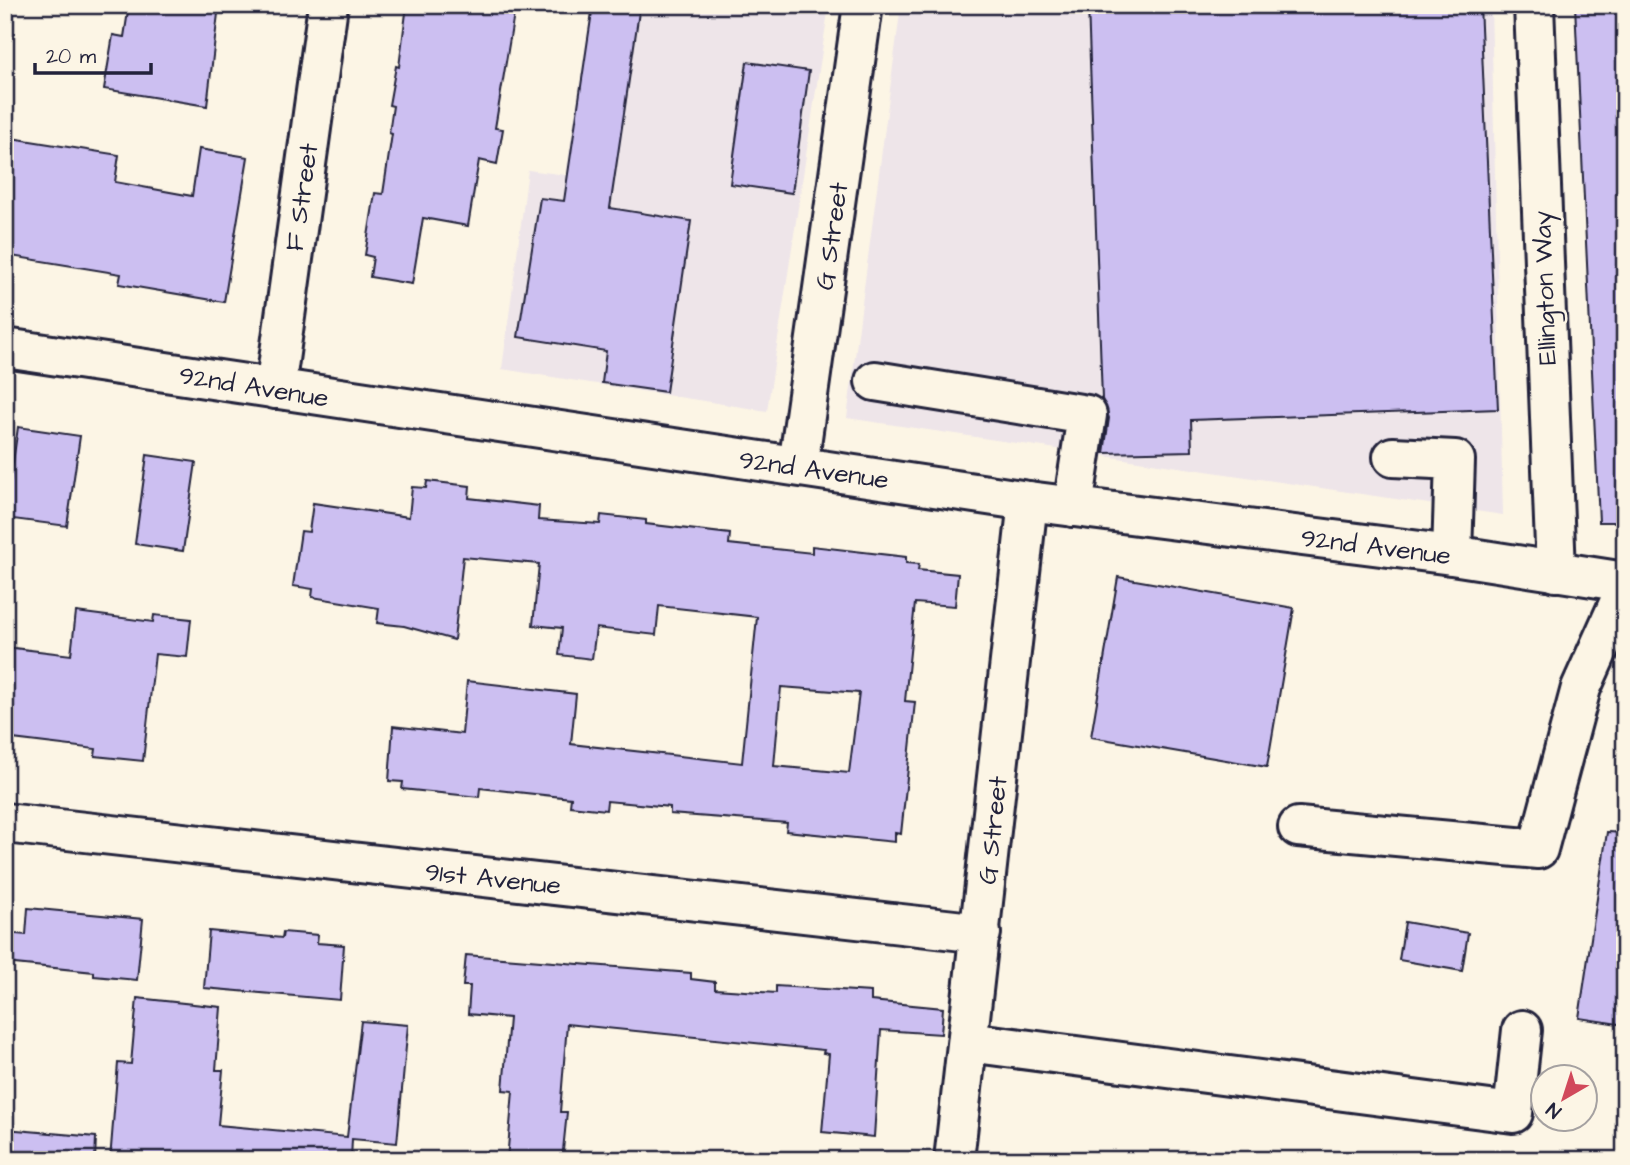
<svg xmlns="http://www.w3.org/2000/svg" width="1630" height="1165" font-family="'Architects Daughter',sans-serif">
	<rect width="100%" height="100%" fill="#fcf5e5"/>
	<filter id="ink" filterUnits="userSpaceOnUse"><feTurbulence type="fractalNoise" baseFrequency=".0143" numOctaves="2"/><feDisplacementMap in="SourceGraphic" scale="14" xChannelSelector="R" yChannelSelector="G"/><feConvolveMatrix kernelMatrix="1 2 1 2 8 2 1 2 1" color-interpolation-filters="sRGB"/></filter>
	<g filter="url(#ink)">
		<g fill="#eee5e9">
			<path d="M592,5h237l-62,406 -265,-42 26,-199 38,5z"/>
			<path d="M901,5h590l12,510 -656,-97z"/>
		</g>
		<g fill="#ccbff1" stroke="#22223b" stroke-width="2" fill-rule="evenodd">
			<path d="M129,5h90l-12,101 -103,-17 9,-54 11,2z"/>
			<path d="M407,5l108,3 -20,120 8,1 -6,35 -18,-4 -11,66 -45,-8 -11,66 -42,-7 3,-20 -8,-2 10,-62 8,1 9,-60 -3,-1 4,-27 -4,-1 7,-39 3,1z"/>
			<path d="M593,5h47l-30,203 81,13 -25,171 -64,-9 4,-32 -88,-14 22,-139 24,3z"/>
			<path d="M1088,5h392l18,404 -307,11 1,31 -88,2 5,-35 -7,-19z"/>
			<path d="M1575,5h50v517h-26z"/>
			<path d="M747,62l62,9 -17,122 -62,-9z"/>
			<path d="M5,137l114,18 -4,27 77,14 7,-47 49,8 -24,145 -105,-18 2,-10 -116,-19z"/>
			<path d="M18,427l62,9 -13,90 -62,-8z"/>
			<path d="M147,455l49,7 -13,89 -48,-7z"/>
			<path d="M427,481l43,5 -1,12 70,8 -1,14 62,4 1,-9 45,5v4l84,10 -1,10 83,9v-7l94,11v6l13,1 -1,6 40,4 -3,32 -40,-3 -10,98 10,1 -14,132 -6,-1v9l-109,-11 1,-8 -117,-9v-7l-63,-6 -1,9 -36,-4 1,-8 -91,-10 -1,9 -77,-8 1,-7 -14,-1 4,-55 69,8 5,-53 109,13 -5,50 171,19 15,-146 -98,-11 -3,29 -60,-7 -4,31 -33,-4 3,-27 -29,-3 6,-61 -76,-7 -9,83 -50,-14 -27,-3 2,-15 -67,-11 1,-8 -20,-3 8,-55 8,1 4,-29 96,14 3,-30 14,1zM781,687l78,6 -10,80 -75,-7z"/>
			<path d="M1118,577l176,31 -27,159 -176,-30z"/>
			<path d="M76,612l77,10 1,-7 37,4 -4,38 -32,-3 -12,107 -48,-5 1,-7 -91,-11v-91l66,8z"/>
			<path d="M1607,832l18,1v192l-46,-7z"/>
			<path d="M28,908l115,11 -6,61 -43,-4v-4l-89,-9v-30l21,2z"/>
			<path d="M1405,922l63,11 -6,38 -63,-11z"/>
			<path d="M209,931l73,7 1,-6 35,3 -1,8 27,2 -4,55 -136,-12z"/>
			<path d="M466,955l225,18v6l24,3v7l61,4v-7l95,6v9l72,7 -2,26 -60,-4 -7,107 -52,-5 7,-78 -6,-1 1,-3 -257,-26 -7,88h7l-5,48h-55l6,-69 -10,-1 6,-72 -41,-4 2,-28h-7z"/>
			<path d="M137,998l84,9 -5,63h7l-5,55 129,12 14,-116 47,4 -11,118 -45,-4 -1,21h-241l8,-97 13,1z"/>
			<path d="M5,1129l91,8 -1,23h-90z"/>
		</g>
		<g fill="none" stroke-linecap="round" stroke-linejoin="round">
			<defs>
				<g id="minor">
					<path d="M1534,5l22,567"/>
					<path d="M5,348l1023,153 424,54 173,27"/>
					<path d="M875,381l212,34 -14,92"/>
					<path d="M275,389l53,-384"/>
					<path d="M1393,457l62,3 -3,95"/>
					<path d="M798,466l65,-461"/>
					<path d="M5,823l976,110"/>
					<path d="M1298,827l240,22 43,-161 44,-98"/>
					<path d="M968,1042l545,71 9,-83"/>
					<path d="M954,1160l74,-659"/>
				</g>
			</defs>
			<use href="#minor" stroke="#22223b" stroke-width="44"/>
			<use href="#minor" stroke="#fcf5e5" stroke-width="38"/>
		</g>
	</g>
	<g text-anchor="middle" stroke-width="5" stroke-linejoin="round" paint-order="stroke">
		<g font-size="26" fill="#22223b" stroke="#fcf5e5">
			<text transform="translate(301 197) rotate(-82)" y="9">F Street</text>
			<text transform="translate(831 236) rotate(-82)" y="9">G Street</text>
			<text transform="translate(1544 288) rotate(-92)" y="9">Ellington Way</text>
			<text transform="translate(254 386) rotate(9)" y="9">92nd Avenue</text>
			<text transform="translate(814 469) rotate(8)" y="9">92nd Avenue</text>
			<text transform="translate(1376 546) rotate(7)" y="9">92nd Avenue</text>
			<text transform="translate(992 830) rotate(-84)" y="9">G Street</text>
			<text transform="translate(493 878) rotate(6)" y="9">91st Avenue</text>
		</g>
	</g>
	<rect width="1630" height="1165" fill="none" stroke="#fcf5e5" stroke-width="28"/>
	<rect x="14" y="14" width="1602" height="1137" fill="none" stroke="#22223b" stroke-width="2.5" filter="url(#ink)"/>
	<g transform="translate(1564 1098) rotate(219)"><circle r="33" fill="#fcf5e5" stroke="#a5a1a1" stroke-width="2"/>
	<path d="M0-5L12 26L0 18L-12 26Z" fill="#d1495b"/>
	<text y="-10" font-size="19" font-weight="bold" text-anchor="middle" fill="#22223b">N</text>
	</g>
	<path d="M35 63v10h116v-10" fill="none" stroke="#22223b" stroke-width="3.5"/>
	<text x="46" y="63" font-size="21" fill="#22223b" stroke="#fcf5e5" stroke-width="5" paint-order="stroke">20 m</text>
</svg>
